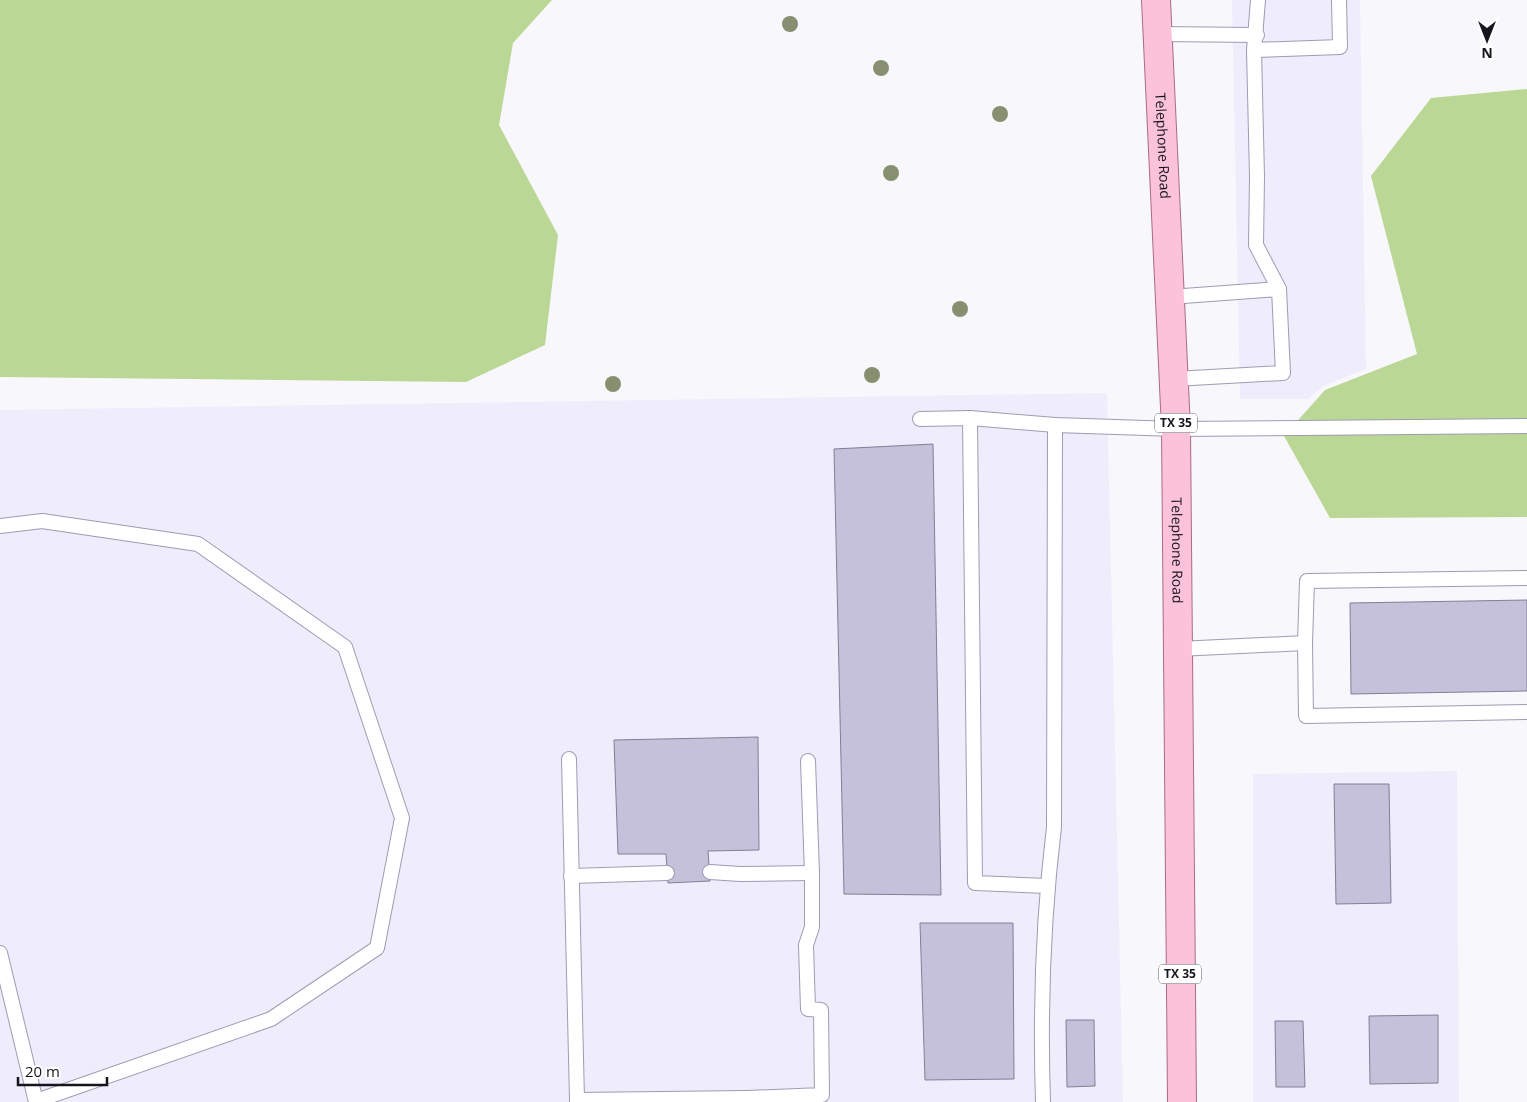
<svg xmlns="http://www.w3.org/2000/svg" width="1527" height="1102" font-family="'Open Sans',sans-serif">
	<rect width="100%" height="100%" fill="#f8f7fc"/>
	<g fill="#efedfb">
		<path d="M1232,0h128l6,369 -43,17 -15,13h-68z"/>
		<path d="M1107,393l16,709h-1123v-692z"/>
		<path d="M1457,771l2,331h-206v-328z"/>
	</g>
	<g fill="#bbd795">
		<path d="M0,0h552l-39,43 -14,82 59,110 -13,110 -79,37 -466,-5z"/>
		<path d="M1527,89v428l-197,1 -46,-82 41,-46 92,-36 -46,-178 60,-78z"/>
	</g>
	<g fill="#c5c1db" stroke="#817e96">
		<path d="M933,444l8,451 -97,-1 -10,-445z"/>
		<path d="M1527,600v91l-176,3 -1,-91z"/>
		<path d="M758,737l1,113 -51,1 2,30 -42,2 -2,-29h-48l-4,-114z"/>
		<path d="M1334,784h55l2,119 -55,1z"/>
		<path d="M920,923h93l1,156 -89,1z"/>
		<path d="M1438,1015v68l-68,1 -1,-68z"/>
		<path d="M1066,1020h28l1,66 -28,1z"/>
		<path d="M1275,1021h28l2,66h-29z"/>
	</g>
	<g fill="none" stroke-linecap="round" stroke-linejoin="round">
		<defs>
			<g id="service">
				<path d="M1258,0l-4,50 3,127 -1,68 23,44"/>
				<path d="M1157,34l100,1"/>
				<path d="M1254,50l86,-3 -1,-47"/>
				<path d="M1170,297l109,-8 4,84 -109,6"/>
				<path d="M970,418l5,465 72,3"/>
				<path d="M920,419l50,-1 85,7 121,4 350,-3"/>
				<path d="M0,526l42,-5 156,23 147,103 57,171 -25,130 -106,71 -235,82"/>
				<path d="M1527,578l-220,3 -2,62 1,73 221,-4"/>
				<path d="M1178,649l127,-6"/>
				<path d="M569,759l8,341"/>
				<path d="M710,872l30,2 72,-1"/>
				<path d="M571,876l96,-3"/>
				<path d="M0,953l36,149"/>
				<path d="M747,1098l75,-3 -1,-85 -13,-1 -2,-64 6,-18v-54l-4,-112"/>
				<path d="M577,1102v-2l170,-2v4"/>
				<path d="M1043,1102c-3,-91 0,-184 11,-275l1,-402"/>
			</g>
			<g id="primary">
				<path id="s1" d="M1156,0l20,429 6,673"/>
			</g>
		</defs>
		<use href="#service" stroke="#9e9bb4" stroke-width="16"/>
		<use href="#primary" stroke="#aa6b87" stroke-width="30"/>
		<use href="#service" stroke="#fff" stroke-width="14"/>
		<use href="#primary" stroke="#fbc2d9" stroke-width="28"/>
	</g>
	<g fill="#869071">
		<circle cx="790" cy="24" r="8"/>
		<circle cx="881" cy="68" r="8"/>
		<circle cx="1000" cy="114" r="8"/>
		<circle cx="891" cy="173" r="8"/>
		<circle cx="960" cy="309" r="8"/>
		<circle cx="872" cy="375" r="8"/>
		<circle cx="613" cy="384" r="8"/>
	</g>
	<g text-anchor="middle" stroke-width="4" stroke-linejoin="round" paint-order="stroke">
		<g fill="#fff" stroke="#5c5b62" stroke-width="1">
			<rect x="1155" y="413.5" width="42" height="19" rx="4"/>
			<rect x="1159" y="964.5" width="42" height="19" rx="4"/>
		</g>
		<g font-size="12" font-weight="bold" fill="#16151e">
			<text x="1176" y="427">TX 35</text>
			<text x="1180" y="978">TX 35</text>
		</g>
		<g font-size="14" fill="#16151e" stroke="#fff">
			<text dy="5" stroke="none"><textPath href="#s1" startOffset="146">Telephone Road</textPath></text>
			<text dy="5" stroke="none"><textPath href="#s1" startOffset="551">Telephone Road</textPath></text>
		</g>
	</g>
	<g transform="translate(1487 40) rotate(180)" stroke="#ffffff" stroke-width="4" paint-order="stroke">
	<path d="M0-4L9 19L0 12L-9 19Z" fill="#16151e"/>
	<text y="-8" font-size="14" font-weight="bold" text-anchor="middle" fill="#16151e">N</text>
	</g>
	<path d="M18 1077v8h89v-8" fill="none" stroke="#16151e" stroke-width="2.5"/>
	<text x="25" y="1077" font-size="15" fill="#16151e" stroke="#ffffff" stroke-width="4" paint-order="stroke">20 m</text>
</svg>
